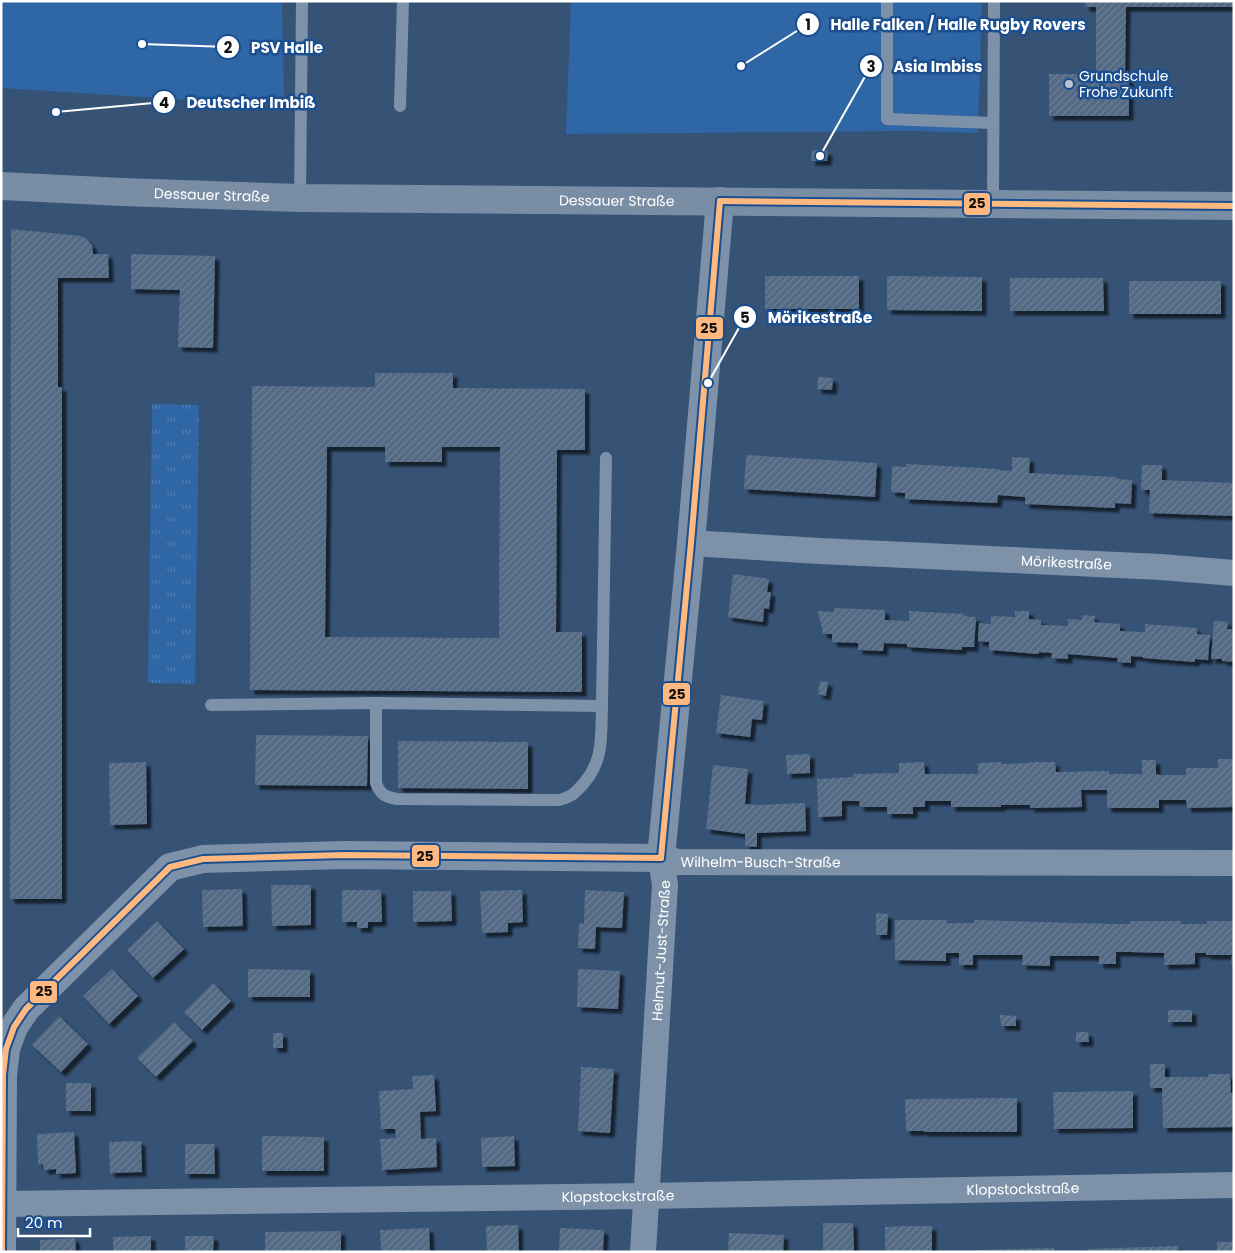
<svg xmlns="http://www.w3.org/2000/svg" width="1235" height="1253" font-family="Poppins,sans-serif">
	<defs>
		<pattern id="grass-tufts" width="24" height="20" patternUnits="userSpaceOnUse" patternTransform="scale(1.25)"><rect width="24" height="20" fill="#2f66a5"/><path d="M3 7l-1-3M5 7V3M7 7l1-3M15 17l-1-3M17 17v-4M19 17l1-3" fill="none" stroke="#4e7db2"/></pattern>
		<pattern id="building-hatch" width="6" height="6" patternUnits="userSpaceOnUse" patternTransform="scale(1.25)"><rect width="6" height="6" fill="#526984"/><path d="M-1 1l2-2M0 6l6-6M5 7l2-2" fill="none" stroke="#6c8096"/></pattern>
		<filter id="shadow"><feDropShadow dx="4.5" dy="4.5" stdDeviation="1" flood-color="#0009"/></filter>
	</defs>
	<rect width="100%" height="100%" fill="#365274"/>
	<path fill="url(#grass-tufts)" d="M152,404l47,1 -4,279 -47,-1z"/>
	<g fill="#2f66a5">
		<path d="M1,1h281l2,105 -283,-18z"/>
		<path d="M571,1h411l-4,132 -64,-2 -348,3z"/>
	</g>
	<g fill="url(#building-hatch)" fill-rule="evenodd" filter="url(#shadow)">
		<path d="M1085,1h149v6h-108l-1,67h4v42h-80v-42h47v-67h-11z"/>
		<path d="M812,150l16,1 -1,10h-16z"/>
		<path d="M11,229l70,7 6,3 2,3 3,3 1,9h15l1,24h-51v109h4v512h-52z"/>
		<path d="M131,254l84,2 -2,92 -35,-1 2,-57 -49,-1z"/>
		<rect x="765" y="276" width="94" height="33"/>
		<path d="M887,276l95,1v34l-95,-1z"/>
		<path d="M1010,278h93l1,33h-94z"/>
		<rect x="1129" y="281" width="92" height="33"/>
		<path d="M375,373h78v15l132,1v61h-28l-1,182h26v60l-332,-2 2,-304 123,1zM327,447h58v15h57v-15h58l-1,191 -174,-1z"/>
		<path d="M818,377l15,1 -1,12 -15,-1z"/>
		<path d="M746,455l131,8 -2,34 -131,-8z"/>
		<path d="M1012,457l18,1 -1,15 88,4v2l15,1 -1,24 -16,-1v5l-90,-4v-7l-27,-2 -1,8 -92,-4v-6l-14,-1 1,-26 15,1 -1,-3 93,5v1l13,1z"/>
		<path d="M1142,465h20v15l72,3v33l-85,-3 1,-23h-9z"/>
		<path d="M733,574l36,5 -2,13h4l-2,17 -5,-1 -1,14 -35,-5z"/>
		<path d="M834,608l51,2v10l24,1v-10l55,3v2l12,1 -2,30h-12v3l-55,-3v-3l-23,-1 -1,8 -25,-1v-7l-26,-1v-8h-9l-5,-23 16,1z"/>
		<path d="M1015,611h14v8l12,1v5l27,1v-7l14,1v-5l13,1 -1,6 26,2v7l25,1v-8l52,4v6l13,1 -2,25 -13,-1v3l-52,-4v-1l-12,-1v7l-14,-1 1,-4 -50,-4v5l-17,-1 1,-5 -13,-1v2l-50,-4v-8l-11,-1 1,-18 12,1v-8l24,1z"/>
		<path d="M1214,621l14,1 -1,7h7v33l-12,-1v-2h-11z"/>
		<path d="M820,681l8,1 -2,14 -8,-2z"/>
		<path d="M721,695l43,6 -2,19 -10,-1 -2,18 -34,-4z"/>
		<path d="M256,735l112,1 -1,50 -112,-1z"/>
		<path d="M398,741l130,1v47l-130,-1z"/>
		<path d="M810,754v19l-23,1 -1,-19z"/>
		<path d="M1218,759h16v48l-47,1 -1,-8h-27v8h-52v-18h-26l1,17 -52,1v-3h-29v2h-50v-6h-26v6h-12v7h-26v-7h-27l-1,-6h-17v15l-24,1 -1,-38 36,-2v-3l46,-1v-10l25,-1 1,12h53v-11l23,-1v2l29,-1 -1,-1h26l1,10 53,-1v3h33v-14h14v14h2l1,1h27v-7h32z"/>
		<path d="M146,762l1,62 -37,1 -1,-62z"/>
		<path d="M713,765l35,4 -3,35 12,1 48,-2 1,28 -49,2v14l-12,-1v-12l-39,-5z"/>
		<path d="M271,885h40v40l-39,1z"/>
		<path d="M242,889l1,37 -40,1 -1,-37z"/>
		<path d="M342,890h39l1,32h-14v6h-11v-6h-15z"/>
		<path d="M522,890l1,32 -15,1v9l-26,1 -2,-42z"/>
		<path d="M585,890l39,2 -2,36 -26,-1 -1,22 -17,-1 1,-25 5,1z"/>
		<path d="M413,891h38l1,30 -39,1z"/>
		<path d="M876,913l12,1 -1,21h-11z"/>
		<path d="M895,920h52l-1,3h28v-3l142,4h14v-3h51v3h26v-3h27v43h-3l1,-9h-26v-2h-11v11l-31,1v-12l-34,-1h-14v12h-17v-8h-49v10l-28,-1 1,-10h-50v10h-14v-12h-13v8l-51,-1z"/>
		<path d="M157,921l27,28 -31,29 -26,-28z"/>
		<path d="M112,969l26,27 -29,28 -26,-28z"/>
		<path d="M248,969l62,1v27h-62z"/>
		<path d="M578,969l42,2 -2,38 -41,-2z"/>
		<path d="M213,983l18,18 -29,29 -18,-18z"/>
		<rect x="1168" y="1010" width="24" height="12"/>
		<path d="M1000,1015l16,1v10h-15z"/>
		<path d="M59,1016l29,28 -27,28 -29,-27z"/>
		<path d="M174,1022l19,19 -37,36 -19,-19z"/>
		<path d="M1076,1032h12l1,10h-13z"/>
		<rect x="273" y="1033" width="10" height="15"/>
		<path d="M1150,1064h15v13h43v-3h22l1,19h3v34l-71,1 -1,-40h-12z"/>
		<path d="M581,1067l33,2 -4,64 -32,-2z"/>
		<path d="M434,1075l2,36 -16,1 1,27 15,-1 1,29 -55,3 -2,-31 16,-1 -1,-9h-14l-2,-38 34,-2 -1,-13z"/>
		<rect x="66" y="1083" width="25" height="28"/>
		<path d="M1133,1091v37l-79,1 -1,-37z"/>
		<path d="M1017,1098v34h-93v-1h-18l-1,-32z"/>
		<path d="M74,1132l2,41 -20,1v-5l-12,1 -1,-6h-5l-1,-30z"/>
		<path d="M262,1136l62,1v34h-62z"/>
		<path d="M514,1136l1,30 -33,1 -1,-29z"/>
		<path d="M141,1141l1,31 -32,1 -1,-31z"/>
		<path d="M185,1144h29l1,30h-30z"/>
		<path d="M823,1223h30l1,29h-31z"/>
		<path d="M518,1225l1,27h-32l-1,-26z"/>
		<path d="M908,1226h24v26h-47v-25z"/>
		<path d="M429,1228l1,24h-49l-1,-22z"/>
		<path d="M560,1228l44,2 -1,22h-44z"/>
		<path d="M341,1231v21h-76v-20z"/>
		<path d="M729,1233l55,2 -1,17h-55z"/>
		<path d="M151,1236v16h-38v-15z"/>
		<path d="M185,1236h29l-1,16h-28z"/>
		<path d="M75,1238l1,14h-36v-12z"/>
		<rect x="1217" y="1242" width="17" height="10"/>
		<path d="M1178,1246v6h-91v-3z"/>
		<path d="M1054,1248v4h-78v-2z"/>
	</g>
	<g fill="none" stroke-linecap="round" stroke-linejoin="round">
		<g stroke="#7d92a8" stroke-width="12">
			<path d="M887,1v118l106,4"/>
			<path d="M400,106l3,-105"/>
			<path d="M300,198l2,-197"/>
			<path d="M993,203l1,-202"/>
			<path d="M376,703v80c4,11 9,14 21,16l162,1c14,-4 15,-6 25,-17 20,-23 17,-48 18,-77"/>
			<path d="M211,705l165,-2 226,3 4,-248"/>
		</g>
		<g stroke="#7d92a8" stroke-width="26">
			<path id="s1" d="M691,543l129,8 341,16 73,6"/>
			<path id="s2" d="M2,1204l643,-8 589,-11"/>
			<path id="s3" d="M643,1252l22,-367 -4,-27 17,4 556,1"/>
		</g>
		<path stroke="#7d92a8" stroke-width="28" d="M2,1252l1,-177 3,-26 8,-22 12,-18 144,-142 33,-8 141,-4 317,3 30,-315 29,-342"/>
		<path stroke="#798da4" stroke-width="28" id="s4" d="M1,186l121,6 178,6 934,8"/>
		<defs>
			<g id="bus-1">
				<path d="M720,201l514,5"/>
				<path d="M661,858l30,-315 29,-342"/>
				<path d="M2,1252l1,-177 3,-26 8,-22 12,-18 144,-142 33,-8 141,-4 317,3"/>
			</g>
		</defs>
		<use href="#bus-1" stroke="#1b4f8f" stroke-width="10"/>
		<use href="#bus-1" stroke="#ffb880" stroke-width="6"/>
	</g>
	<circle fill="#b9c2ce" stroke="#1b4f8f" stroke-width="2" cx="1069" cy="84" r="5"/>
	<g text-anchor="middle" stroke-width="5" stroke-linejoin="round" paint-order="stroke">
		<g font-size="14" fill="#fff" stroke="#1b4f8f" text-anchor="start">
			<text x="1079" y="81">Grundschule<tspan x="1079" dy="16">Frohe Zukunft</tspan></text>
		</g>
		<g font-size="14" fill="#fff" stroke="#1b4f8f">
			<text dy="5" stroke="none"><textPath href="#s4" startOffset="211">Dessauer Straße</textPath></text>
			<text dy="5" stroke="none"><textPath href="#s4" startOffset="616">Dessauer Straße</textPath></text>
			<text dy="5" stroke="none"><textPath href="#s1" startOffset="376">Mörikestraße</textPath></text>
			<text dy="5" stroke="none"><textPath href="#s3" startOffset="495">Wilhelm-Busch-Straße</textPath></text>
			<text dy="5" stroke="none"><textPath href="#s3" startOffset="302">Helmut-Just-Straße</textPath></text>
			<text dy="5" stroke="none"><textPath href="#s2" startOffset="1021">Klopstockstraße</textPath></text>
			<text dy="5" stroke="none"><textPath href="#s2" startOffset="616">Klopstockstraße</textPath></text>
		</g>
	</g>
	<path fill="none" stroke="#fff" stroke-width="2" d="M741 66L808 24M142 44L228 47M820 156L871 66M56 112L164 102M708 383L745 317"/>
	<g fill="#fff" stroke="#1b4f8f" stroke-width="2">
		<circle cx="741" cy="66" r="5"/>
		<circle cx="142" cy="44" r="5"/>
		<circle cx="820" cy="156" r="5"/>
		<circle cx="56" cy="112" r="5"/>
		<circle cx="708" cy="383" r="5"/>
		<circle cx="808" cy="24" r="12"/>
		<circle cx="228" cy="47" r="12"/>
		<circle cx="871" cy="66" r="12"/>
		<circle cx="164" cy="102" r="12"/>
		<circle cx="745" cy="317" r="12"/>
	</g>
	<g font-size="15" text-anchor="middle" font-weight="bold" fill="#111">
		<text x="808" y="30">1</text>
		<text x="228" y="53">2</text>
		<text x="871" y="72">3</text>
		<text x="164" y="108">4</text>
		<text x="745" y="323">5</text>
	</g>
	<g font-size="15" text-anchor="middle" font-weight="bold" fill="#fff" stroke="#1b4f8f" stroke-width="5" stroke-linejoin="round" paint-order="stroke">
		<text x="958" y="30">Halle Falken / Halle Rugby Rovers</text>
		<text x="287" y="53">PSV Halle</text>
		<text x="938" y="72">Asia Imbiss</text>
		<text x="251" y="108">Deutscher Imbiß</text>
		<text x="820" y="323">Mörikestraße</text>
	</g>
	<g stroke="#1b4f8f" stroke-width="2">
		<rect x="963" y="192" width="28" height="24" rx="5" fill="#ffb880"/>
		<rect x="695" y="316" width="29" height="24" rx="5" fill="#ffb880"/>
		<rect x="662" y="682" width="29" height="24" rx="5" fill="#ffb880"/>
		<rect x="411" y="844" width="29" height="24" rx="5" fill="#ffb880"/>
		<rect x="29" y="980" width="29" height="24" rx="5" fill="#ffb880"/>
	</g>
	<g font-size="14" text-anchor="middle" font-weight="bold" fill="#111">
		<text x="977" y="208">25</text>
		<text x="709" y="333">25</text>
		<text x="677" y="699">25</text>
		<text x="425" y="861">25</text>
		<text x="44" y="996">25</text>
	</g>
	<rect width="1235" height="1253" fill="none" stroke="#ffffff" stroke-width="5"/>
	<path d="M18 1228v8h72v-8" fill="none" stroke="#ffffff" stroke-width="2.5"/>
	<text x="25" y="1228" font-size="15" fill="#ffffff" stroke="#1b4f8f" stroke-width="4" paint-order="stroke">20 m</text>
</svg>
